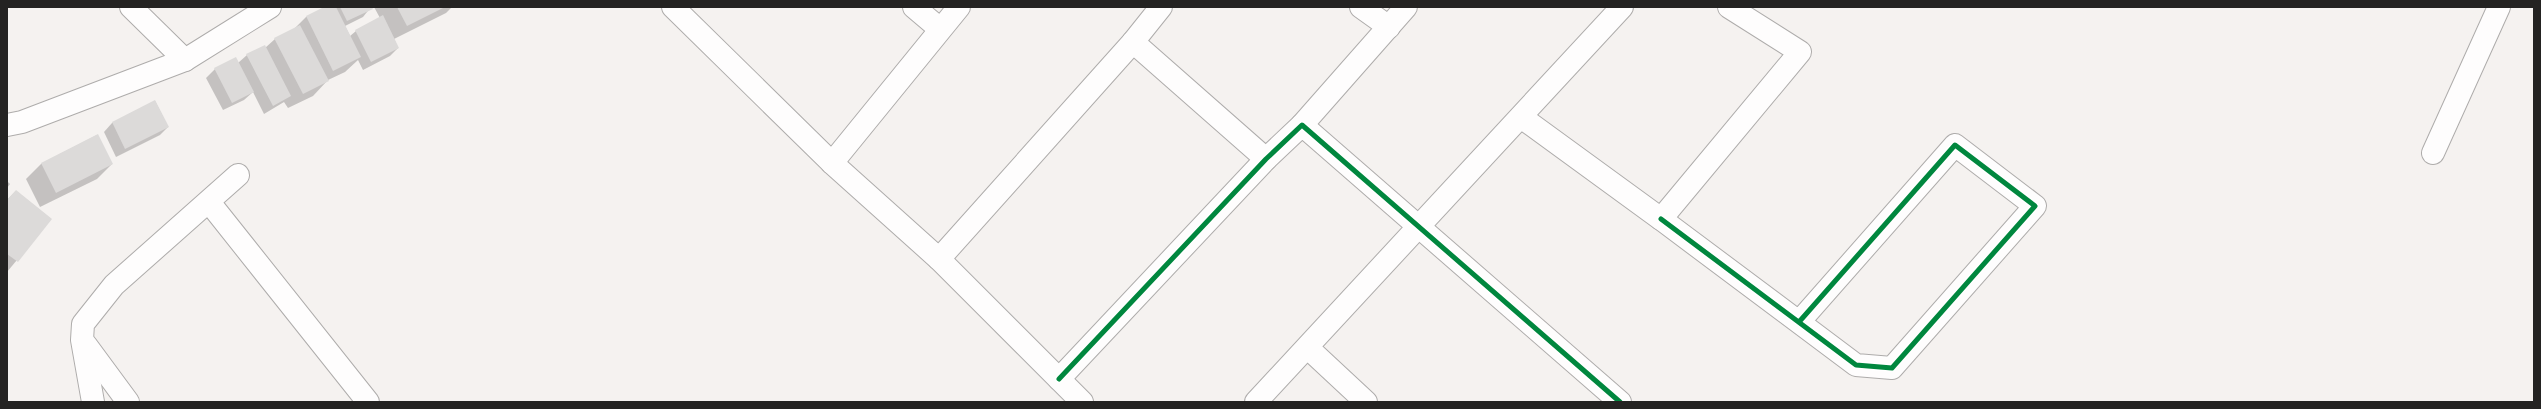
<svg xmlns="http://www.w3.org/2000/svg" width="2541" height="409" font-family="'DejaVu Sans',sans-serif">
	<rect width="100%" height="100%" fill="#f5f2f0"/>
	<g fill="#0003">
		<path d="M326,7h45l-8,10 -18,9 5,10 6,-5 24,-13 -6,-11h78l-6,6 -52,26 4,9 -8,8 -27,14 -5,-10 -13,12 -17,8 -15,16 -25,12 -4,-6 -20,12 -11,-22 -9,8 -21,10 -17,-32 9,-9 23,-6 9,-8 18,-7 10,-9 19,-10 12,-12z"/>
		<path d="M155,101l13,26 -8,8 -44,22 -12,-25 8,-9z"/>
		<path d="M97,135l15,29 -15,15 -57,28 -14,-28 15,-15z"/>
		<path d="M7,181l3,3 -3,4z"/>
		<path d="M16,191l35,28 -44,53v-72z"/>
	</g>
	<g fill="#dcdad9">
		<path d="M324,7h12l25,50 -28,14 -27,-55z"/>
		<path d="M340,7h32l1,2 -26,12z"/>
		<path d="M397,7h48l-38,19z"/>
		<path d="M383,15l16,33 -28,14 -16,-32z"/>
		<path d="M300,25l29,56 -26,13 -29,-56z"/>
		<path d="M265,45l26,51 -18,10 -27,-52z"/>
		<path d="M236,57l18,35 -22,11 -18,-35z"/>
		<path d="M155,100l14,27 -44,22 -13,-27z"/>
		<path d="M98,134l15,30 -57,29 -15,-30z"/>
		<path d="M16,190l36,29 -34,43 -11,-8v-54z"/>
	</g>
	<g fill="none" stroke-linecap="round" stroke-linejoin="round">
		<defs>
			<g id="minor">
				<path d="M131,7l54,53"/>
				<path d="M673,7l159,156 107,96 143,143"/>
				<path d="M914,7l26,22"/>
				<path d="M1361,7l28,20"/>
				<path d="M1133,42l133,117"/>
				<path d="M1521,117l140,102 139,-167 -71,-45"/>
				<path d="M7,125l15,-3 163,-62 85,-53"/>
				<path d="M1302,125l104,-118"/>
				<path d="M2433,153l66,-146"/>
				<path d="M832,163l127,-156"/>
				<path d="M209,202l159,200"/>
				<path d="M1661,219l195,146 36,3 143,-162 -80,-61 -156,177"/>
				<path d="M939,259l194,-217 28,-35"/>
				<path d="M86,345l42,57"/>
				<path d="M1308,348l58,54"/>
				<path d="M1059,379l207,-220 36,-34 318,277"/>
				<path d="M93,402l-11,-62 1,-16 31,-39 124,-110"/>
				<path d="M1256,402l366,-395"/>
			</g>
		</defs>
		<use href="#minor" stroke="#aeacab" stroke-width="24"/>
		<use href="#minor" stroke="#fefdfd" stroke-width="22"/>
		<defs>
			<g id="cycleway">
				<path d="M1661,219l195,146 36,3 143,-162 -80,-61 -156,177"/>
				<path d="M1059,379l207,-220 36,-34 318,277"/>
			</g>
		</defs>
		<use href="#cycleway" stroke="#fff" stroke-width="8"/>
		<use href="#cycleway" stroke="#00873e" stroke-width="5"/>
	</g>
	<rect width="2541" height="409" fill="none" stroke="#242322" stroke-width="16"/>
</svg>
